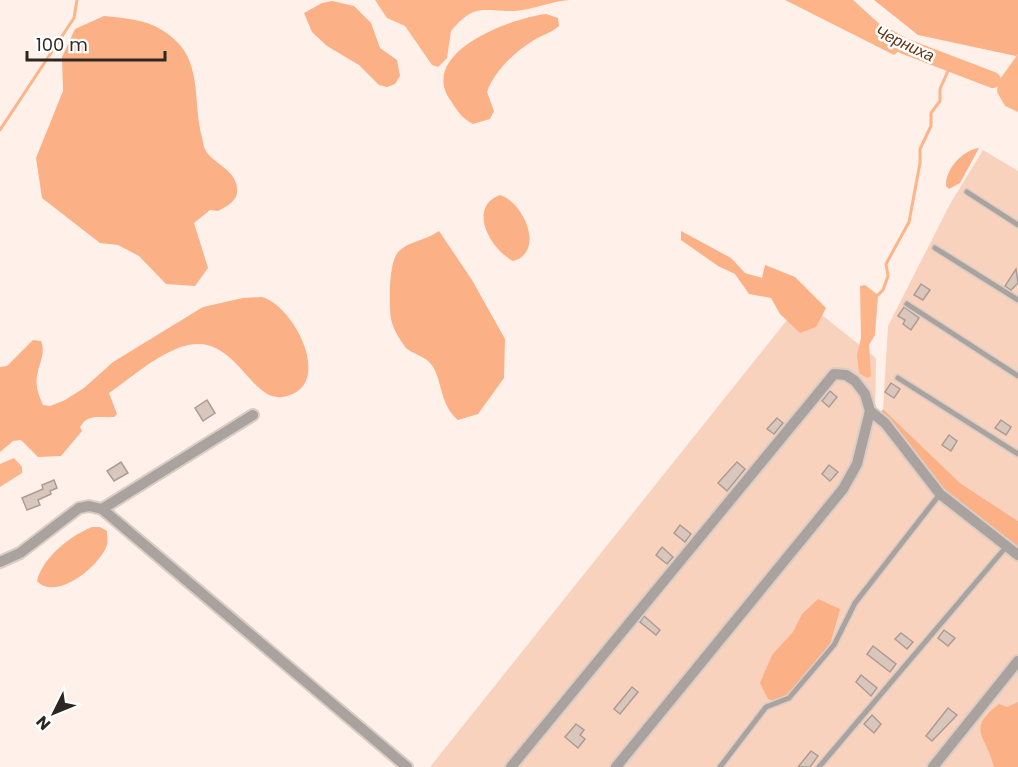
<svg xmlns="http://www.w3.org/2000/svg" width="1018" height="767" font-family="Poppins,sans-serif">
	<rect width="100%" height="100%" fill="#fff1e9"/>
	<g fill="#f9d2bd">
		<path d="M983,150l35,21v350l-58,-38 -77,-74 5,-83 62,-122z"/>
		<path d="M803,300l73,58 -1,65 143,130v214h-588z"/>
	</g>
	<g fill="#fbb086">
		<path d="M874,0h144v54l-2,2 -98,-21z"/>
		<path d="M332,1l22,5 17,17 9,25 17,12 3,16 -5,8 -8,3 -8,-2 -20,-20 -32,-19 -15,-14 -8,-19 18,-10z"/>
		<path d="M546,14l12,4 1,8c-6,6 -17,9 -25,14 -18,11 -40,31 -47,52l7,19 -4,8 -17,5c-10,-5 -16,-13 -22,-23 -35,-48 60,-83 95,-87z"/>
		<path d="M104,16c28,3 51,4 72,25 26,24 17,65 26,96 1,5 2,13 6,17 10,12 31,18 29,39 -1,9 -12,14 -19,18l-8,-1 -16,13 14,45 -13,18 -29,-2 -27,-28 -21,-11 -18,-2 -58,-45 -6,-40 27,-67 -1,-34 13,-28z"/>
		<path d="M979,148l-19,35 -11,6 -3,-3c-1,-17 17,-36 33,-38z"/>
		<path d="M500,195c23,7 46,57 13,66 -23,-12 -46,-54 -13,-66z"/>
		<path d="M439,231l33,49 33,59 -1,39 -26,36 -20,6c-20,-17 -15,-43 -28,-57 -6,-7 -17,-9 -24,-15 -6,-8 -13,-19 -15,-29 -2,-15 -3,-57 8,-68 10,-10 26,-10 40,-20z"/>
		<path d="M681,231l50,27 14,15 17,5 3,-13 30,12 31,31 -10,19 -16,6 -20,-19 -9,-16 -22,-4 -14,-20 -17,-8 -37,-26z"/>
		<path d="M262,297c34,10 74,92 20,100 -34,5 -47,-71 -104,-49 -27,11 -46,29 -69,45l8,21 -3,3c-15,1 -26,-4 -34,10l2,4 -21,25 -23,1 -17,-17 -8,1 -13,11v-85l7,-1 26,-26 8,1c5,13 -2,22 -4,35 -2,10 2,20 6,29l7,1 15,-6 19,-12 29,-26 90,-55 40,-9z"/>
		<path d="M883,409l77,74 58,38v32l-72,-59 -71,-71z"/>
		<path d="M92,527h8l7,4c0,5 1,10 0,14 -7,21 -51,57 -70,36 6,-24 33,-45 55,-54z"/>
		<path d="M818,599l22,10 -12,43 -42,52 -18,-5 -8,-16 12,-28 21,-23 9,-18z"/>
		<path d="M1018,702v65h-24c-9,-34 -28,-37 5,-63l8,3z"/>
	</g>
	<g fill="#feb489">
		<path d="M375,0h195c-19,1 -37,10 -56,11 -32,1 -38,-9 -63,20l-4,27 -9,9 -6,-2 -27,-39 -18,-8z"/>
		<path d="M785,0h68l51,46 -10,9z"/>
		<path d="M1018,54v58l-13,-6 -8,-14 1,-10z"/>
		<path d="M865,285l13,10 -3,40 -6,10 2,31 -4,2 -8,-5 -2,-18 4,-17 -1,-52z"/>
		<path d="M14,458l8,9v6l-22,14v-23z"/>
	</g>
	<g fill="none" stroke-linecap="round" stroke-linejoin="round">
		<g stroke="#feb489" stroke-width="3">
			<path d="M0,130l74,-112 3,-18"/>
			<path d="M878,295l5,-5 5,-14 -2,-12 23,-42 11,-59v-14l11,-23v-13l9,-12v-12l11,-25"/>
		</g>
		<path stroke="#feb489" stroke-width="16" d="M886,36l18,10 89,34"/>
	</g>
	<g fill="#d9c7be" stroke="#ac9c93" stroke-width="1.5">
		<path d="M1016,269l2,14 -7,7 -6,-4z"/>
		<path d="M921,284l9,6 -7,10 -9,-5z"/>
		<path d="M904,307l15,11 -8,12 -8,-6 2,-4 -7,-4z"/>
		<path d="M891,383l9,6 -6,9 -9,-6z"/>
		<path d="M830,391l7,6 -8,10 -7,-6z"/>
		<path d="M207,400l8,13 -12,8 -8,-13z"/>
		<path d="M777,418l6,5 -9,11 -7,-5z"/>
		<path d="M1001,420l10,7 -5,8 -11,-7z"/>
		<path d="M949,435l8,6 -6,10 -9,-6z"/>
		<path d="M121,462l7,11 -14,8 -7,-10z"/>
		<path d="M737,462l8,7 -18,22 -9,-8z"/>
		<path d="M829,465l9,7 -8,9 -8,-7z"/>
		<path d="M54,480l3,8 -7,3 1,3 -13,6 2,5 -13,5 -5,-12 21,-9 -1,-4z"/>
		<path d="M680,525l11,9 -6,8 -11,-9z"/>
		<path d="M662,547l11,10 -6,7 -11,-9z"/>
		<path d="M644,616l16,14 -4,5 -16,-13z"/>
		<path d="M944,630l11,8 -7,8 -10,-8z"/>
		<path d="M901,633l12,9 -6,7 -12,-10z"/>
		<path d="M873,646l23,18 -6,8 -23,-18z"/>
		<path d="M861,675l16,13 -6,8 -15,-14z"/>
		<path d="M632,687l6,5 -18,22 -6,-5z"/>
		<path d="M948,708l9,7 -25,26 -6,-5z"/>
		<path d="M872,715l9,9 -7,9 -10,-9z"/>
		<path d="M576,724l8,6 -4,5 5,4 -7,9 -13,-11z"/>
		<path d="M811,751l7,5 -8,11h-12z"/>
	</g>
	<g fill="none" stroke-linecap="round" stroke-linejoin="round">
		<defs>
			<g id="service">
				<path d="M967,192l51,33"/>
				<path d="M935,248l83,52"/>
				<path d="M907,304l111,72"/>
				<path d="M898,378l120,76"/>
				<path d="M720,767l46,-60 23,-9 45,-53 21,-42 85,-109"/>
				<path d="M819,767l187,-220"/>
			</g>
			<g id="minor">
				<path d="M102,509l151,-94"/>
				<path d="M0,562l20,-9 59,-45 10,-2 13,3 305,258"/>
				<path d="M511,767l323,-393 12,1 9,6 10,13 5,17 15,12 55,71 78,61"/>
				<path d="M616,767l227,-278 14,-25 13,-53"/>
				<path d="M933,767l85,-106"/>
			</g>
		</defs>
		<use href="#service" stroke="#d9cdc5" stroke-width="8"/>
		<use href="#minor" stroke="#d9cdc5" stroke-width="14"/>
		<use href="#service" stroke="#aaa29e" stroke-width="5"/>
		<use href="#minor" stroke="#aaa29e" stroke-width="10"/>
	</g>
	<g text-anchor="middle" stroke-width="5" stroke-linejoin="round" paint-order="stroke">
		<g font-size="16" font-style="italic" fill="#633315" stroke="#fff">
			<text transform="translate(905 43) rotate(25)" y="6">Черниха</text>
		</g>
	</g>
	<g transform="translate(54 713) rotate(227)" stroke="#ffffff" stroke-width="4.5" paint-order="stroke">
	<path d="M0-4.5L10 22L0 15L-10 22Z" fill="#2d2723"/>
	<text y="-9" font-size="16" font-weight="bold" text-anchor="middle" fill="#2d2723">N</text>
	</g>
	<path d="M27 51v9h138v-9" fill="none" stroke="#2d2723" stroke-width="3"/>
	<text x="36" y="51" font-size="18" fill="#2d2723" stroke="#ffffff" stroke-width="4.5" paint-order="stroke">100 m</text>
</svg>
